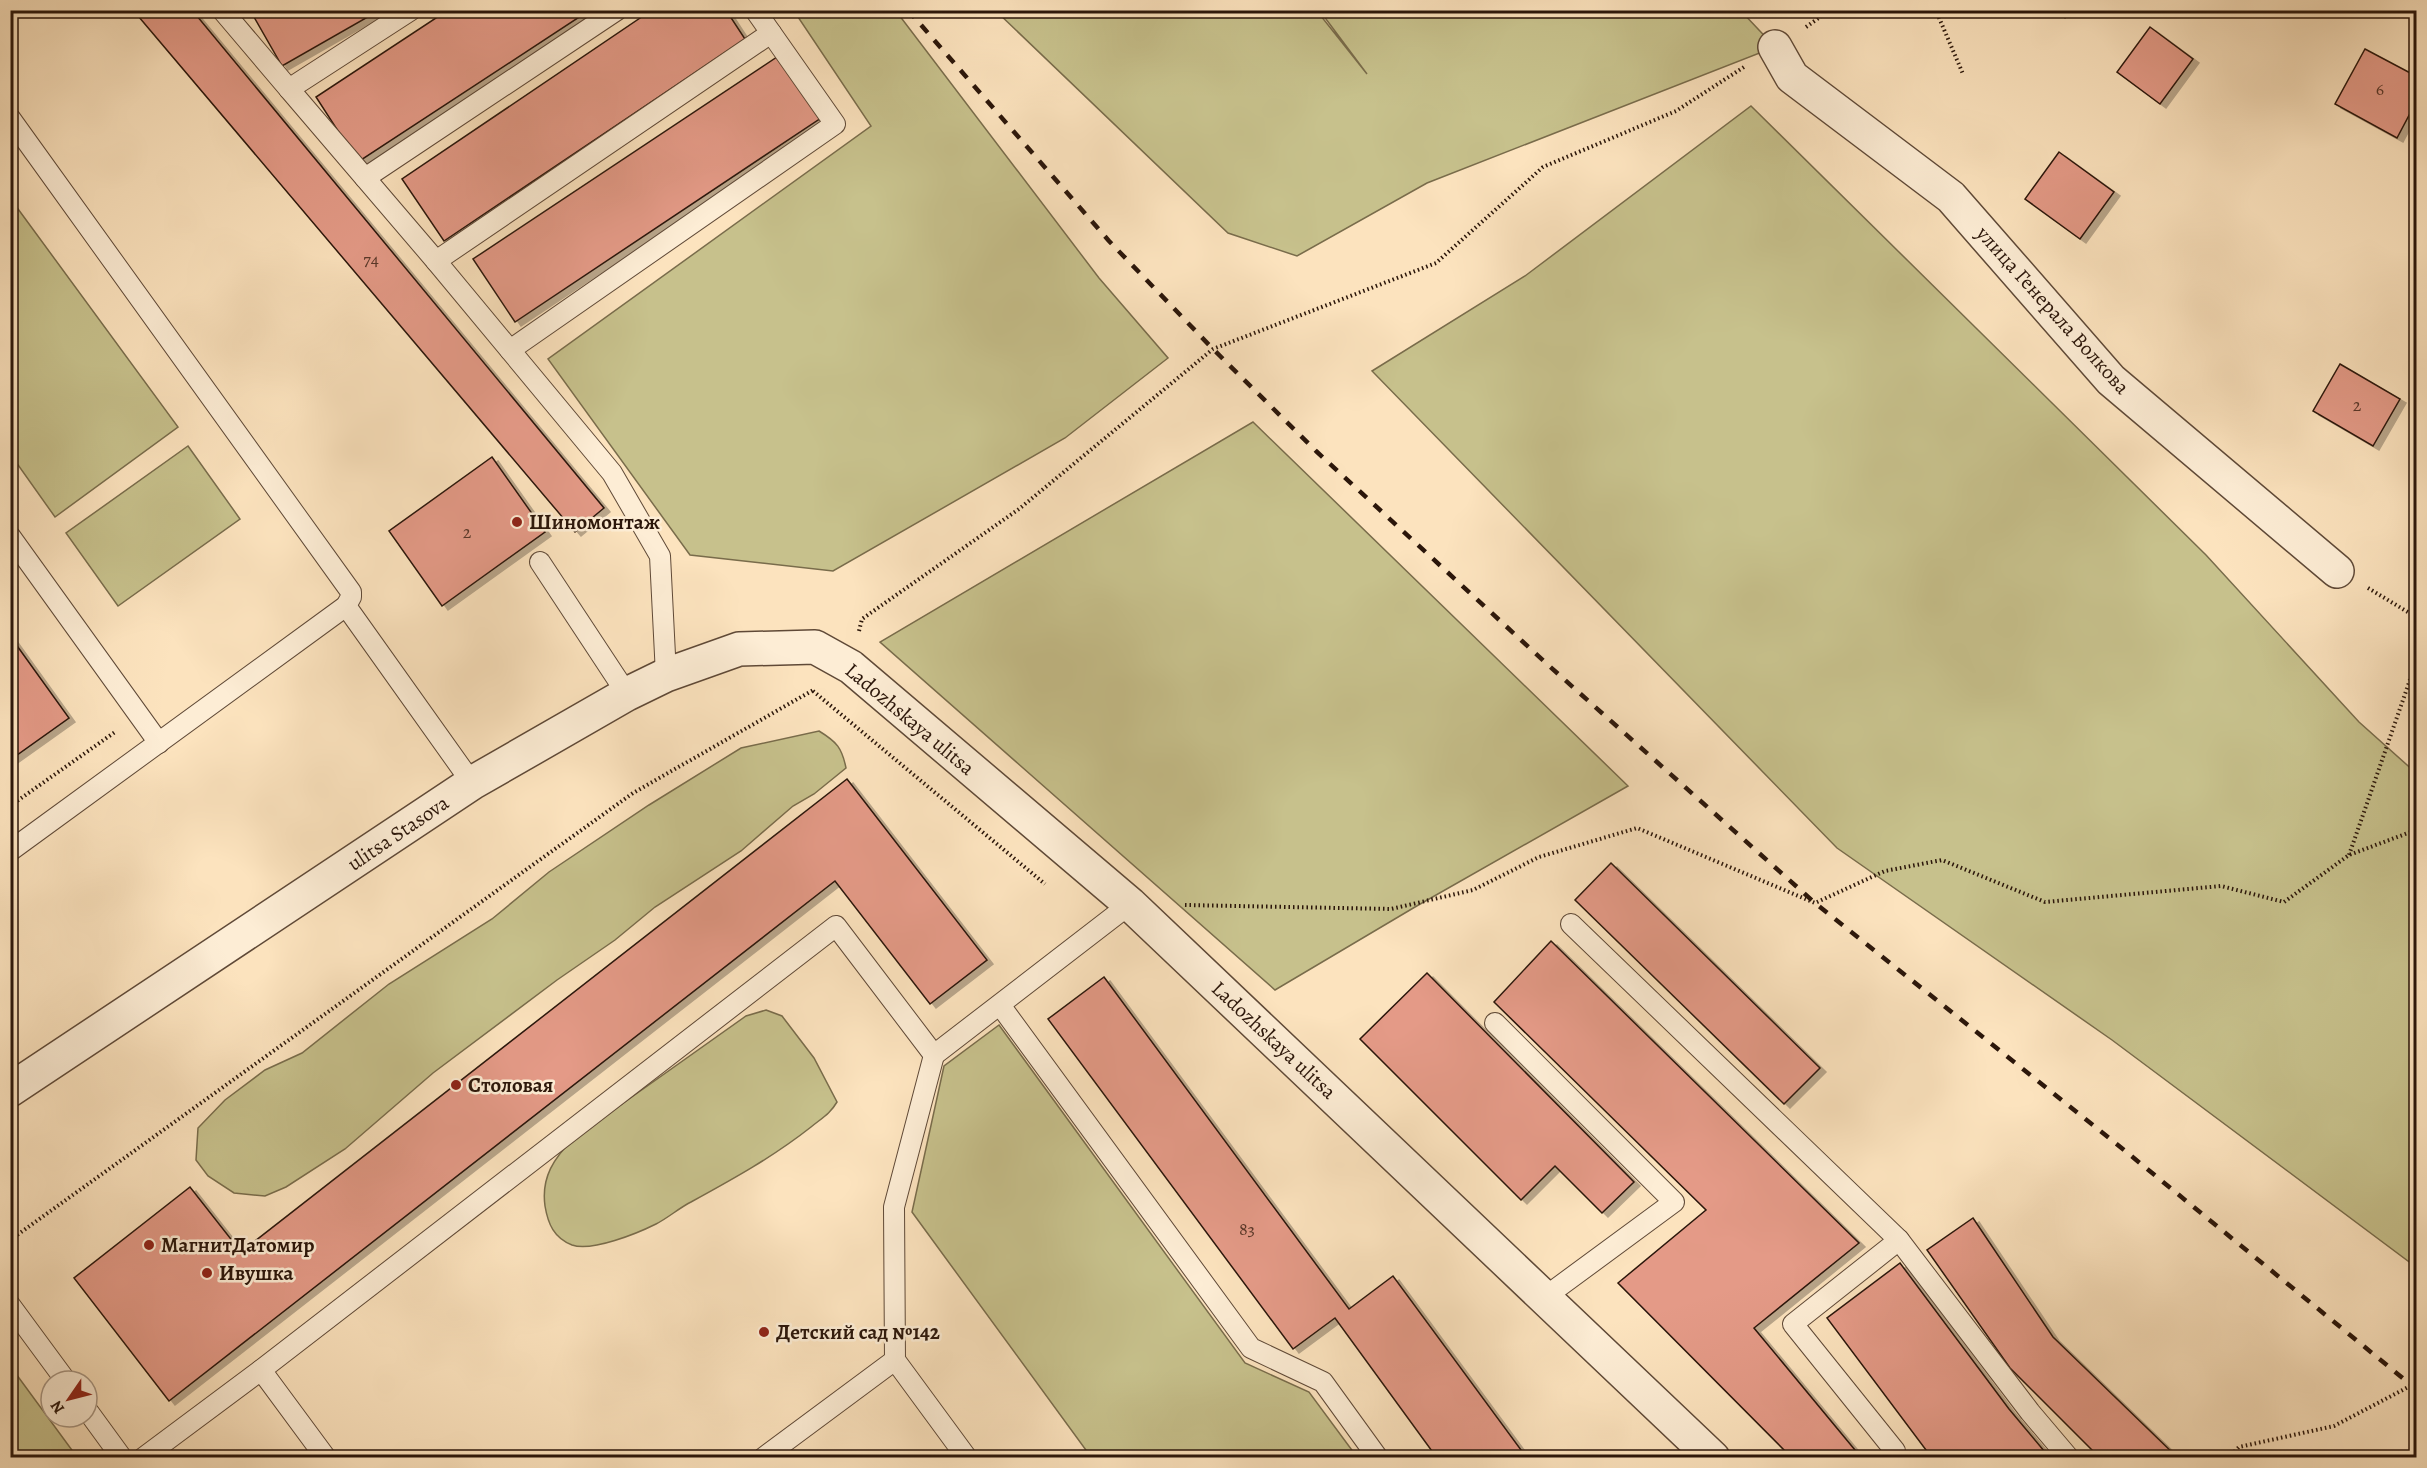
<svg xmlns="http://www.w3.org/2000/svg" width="2427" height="1468" font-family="Alegreya,serif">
	<defs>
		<filter id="shadow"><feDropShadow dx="6" dy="4" stdDeviation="0" flood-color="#0004"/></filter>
	</defs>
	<rect width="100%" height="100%" fill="#fce3be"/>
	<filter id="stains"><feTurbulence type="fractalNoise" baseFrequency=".00333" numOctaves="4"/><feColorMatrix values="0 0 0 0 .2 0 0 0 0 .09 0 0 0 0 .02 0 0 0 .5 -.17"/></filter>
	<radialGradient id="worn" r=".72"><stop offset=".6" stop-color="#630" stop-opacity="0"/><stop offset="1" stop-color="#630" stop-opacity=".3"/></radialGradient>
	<g fill="#c7c18c" stroke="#796c4b" stroke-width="1.5">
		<path d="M794,11h102l203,267 69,80 -103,80 -232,133 -143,-16 -142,-196 323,-233z"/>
		<path d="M996,11h321l50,63 -47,-63h421l34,36 -348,136 -130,73 -69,-23z"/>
		<path d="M1751,106l455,449 153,167 57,51v494l-304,-227 -275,-192 -465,-477 153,-95z"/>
		<path d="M10,198l168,229 -123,90 -44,-62z"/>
		<path d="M1253,422l375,364 -213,121 -140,83 -395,-348z"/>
		<path d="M188,446l52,73 -122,87 -52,-73z"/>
		<path d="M819,731c18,11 23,17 27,37l-32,26 -21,12 -52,45 -86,56 -40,33 -58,40 -124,93 -88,76 -59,38 -21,9 -31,-3 -26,-17 -12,-16 2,-32 27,-28 40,-30 37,-17 87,-69 103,-65 57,-47 100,-67 92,-57z"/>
		<path d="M766,1010l16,6 32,42 23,44c-7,12 -15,16 -26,25 -38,30 -78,52 -120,75 -12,6 -23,16 -35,22 -18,9 -64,28 -84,21 -18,-7 -24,-21 -27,-39 -4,-29 9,-48 29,-68l172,-122z"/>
		<path d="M999,1025l246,338 64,29 48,65h-266l-179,-245 32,-146z"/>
		<path d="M10,1367h1l66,90h-66z"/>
	</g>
	<g fill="#e49a87" stroke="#2b160a" stroke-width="1.5" filter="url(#shadow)">
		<path d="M133,10h59l412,498 -29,24z"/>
		<path d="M250,10h130l-98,56z"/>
		<path d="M448,10h142l-232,152 -42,-65z"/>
		<path d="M652,10h74l19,29 -301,202 -42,-62z"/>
		<path d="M2150,27l43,32 -33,45 -43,-32z"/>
		<path d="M2365,49l51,27v26l-19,36 -62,-34z"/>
		<path d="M780,55l41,63 -306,204 -42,-63z"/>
		<path d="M2059,152l55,40 -34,47 -55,-40z"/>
		<path d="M2340,364l60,35 -27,47 -60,-35z"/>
		<path d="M492,457l53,75 -103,74 -53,-75z"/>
		<path d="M10,636l59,82 -59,42z"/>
		<path d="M847,779l140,181 -57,44 -95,-123 -666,520 -95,-123 116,-91 51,65z"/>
		<path d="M1611,863l209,205 -36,36 -209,-204z"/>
		<path d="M1551,941l308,302 -105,85 101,122 -8,8h-55l-174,-175 88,-73 -212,-208z"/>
		<path d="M1427,973l207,209 -32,31 -47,-47 -34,34 -161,-161z"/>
		<path d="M1104,977l245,332 44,-33 134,182h-90l-102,-140 -42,31 -245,-330z"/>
		<path d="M1973,1218l80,119 125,121h-78l-90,-90 -83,-118z"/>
		<path d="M1900,1263l109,146 41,49h-118l-105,-140z"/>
	</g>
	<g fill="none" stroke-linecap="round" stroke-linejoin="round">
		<defs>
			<g id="lane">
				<path d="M222,10l67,79"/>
				<path d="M411,10l-122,79 147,172 176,212 48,83 6,119"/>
				<path d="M10,118l341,474v5l-5,9 -336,245"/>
				<path d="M365,178l252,-168"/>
				<path d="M436,261l335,-228"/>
				<path d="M510,350l325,-226 -80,-114"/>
				<path d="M10,536l149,207"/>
				<path d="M540,562l87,132"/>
				<path d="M346,606l126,177"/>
				<path d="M1571,924l328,316 -106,84 102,127 -7,7"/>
				<path d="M1000,1005l251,343 72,34 55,76"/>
				<path d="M1495,1023l179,179 -129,95"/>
				<path d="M934,1055l-40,152 1,153 72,98"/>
				<path d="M1899,1240l131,172 39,46"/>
				<path d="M10,1305l56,76"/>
				<path d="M261,1370l65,88"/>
				<path d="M87,1410l35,48"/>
				<path d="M143,1458l118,-88 575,-444 98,129 196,-151"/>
				<path d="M763,1458l132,-98"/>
			</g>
			<g id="street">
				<path d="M1775,47l17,30 159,120 160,183 226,191"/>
				<path d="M10,1090l462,-307 155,-89 39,-19 73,-26 76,-2 36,20 279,237 583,554"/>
			</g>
		</defs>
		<use href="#lane" stroke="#5f4937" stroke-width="22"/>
		<use href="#street" stroke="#5f4937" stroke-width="36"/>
		<g stroke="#2b160a" stroke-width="4" stroke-dasharray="1.5 3" stroke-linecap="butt">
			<path d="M1934,10l3,3 26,61"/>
			<path d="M2053,10l15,8"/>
			<path d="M1806,27l24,-17"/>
			<path d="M2368,588l48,29"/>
			<path d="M859,631l3,-12 157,-110 194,-160 223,-86 107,-96 133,-56 68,-44"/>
			<path d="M813,691l232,193"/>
			<path d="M10,806l105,-74"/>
			<path d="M2349,855l63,-181 4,-4"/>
			<path d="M1185,905l206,4 82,-19 66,-33 98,-29 178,75 70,-32 57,-11 103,42 176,-16 63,16 65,-47 67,-25"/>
			<path d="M10,1240l623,-447 182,-104"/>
			<path d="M2228,1458l11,-11 95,-21 82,-43"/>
		</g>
		<use href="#lane" stroke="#fdedd5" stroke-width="20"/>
		<use href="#street" stroke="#fdedd5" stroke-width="33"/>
		<path stroke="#2b160a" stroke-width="4.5" stroke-dasharray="10 10" stroke-linecap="butt" d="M908,10l201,231 104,108 103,102 231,213 268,239 298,238 303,248"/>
	</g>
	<g fill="#8f2418" stroke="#fdedd5" stroke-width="2">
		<circle cx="517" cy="522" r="6"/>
		<circle cx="456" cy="1085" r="6"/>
		<circle cx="149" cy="1245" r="6"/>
		<circle cx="207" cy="1273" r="6"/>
		<circle cx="764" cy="1332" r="6"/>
	</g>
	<g text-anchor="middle" stroke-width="5" stroke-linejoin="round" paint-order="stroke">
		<g font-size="18" fill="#593729">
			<text x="2380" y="95">6</text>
			<text x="371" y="265">74</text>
			<text x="2357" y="411">2</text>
			<text x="467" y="538">2</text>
			<text x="1247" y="1235">83</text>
		</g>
		<g font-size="21" fill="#2b160a" stroke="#fdedd5">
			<text transform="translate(2053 310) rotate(48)" y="7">улица Генерала Волкова</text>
			<text transform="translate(910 719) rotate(40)" y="7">Ladozhskaya ulitsa</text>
			<text transform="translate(398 833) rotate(-34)" y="7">ulitsa Stasova</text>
			<text transform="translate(1274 1040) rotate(43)" y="7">Ladozhskaya ulitsa</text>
		</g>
		<g font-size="21" font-weight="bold" fill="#2b160a" stroke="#fdedd5" text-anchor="start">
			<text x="529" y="529">Шиномонтаж</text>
			<text x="468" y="1092">Столовая</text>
			<text x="161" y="1252">МагнитДатомир</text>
			<text x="219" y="1280">Ивушка</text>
			<text x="776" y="1339">Детский сад №142</text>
		</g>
	</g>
	<rect width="2427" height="1468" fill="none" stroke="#fce3be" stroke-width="36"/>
	<rect x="12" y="12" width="2403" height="1444" fill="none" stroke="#2b160a" stroke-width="3"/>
	<rect x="18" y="18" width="2391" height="1432" fill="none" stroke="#2b160a" stroke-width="1.5"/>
	<g transform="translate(69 1399) rotate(235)"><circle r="28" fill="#fdedd5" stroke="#a99784" stroke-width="1.5"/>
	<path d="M0-4.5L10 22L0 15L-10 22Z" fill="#8f2418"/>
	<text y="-9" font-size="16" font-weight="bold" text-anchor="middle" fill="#2b160a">N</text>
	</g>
	<rect width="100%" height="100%" filter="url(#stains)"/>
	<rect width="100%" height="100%" fill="url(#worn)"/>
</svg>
